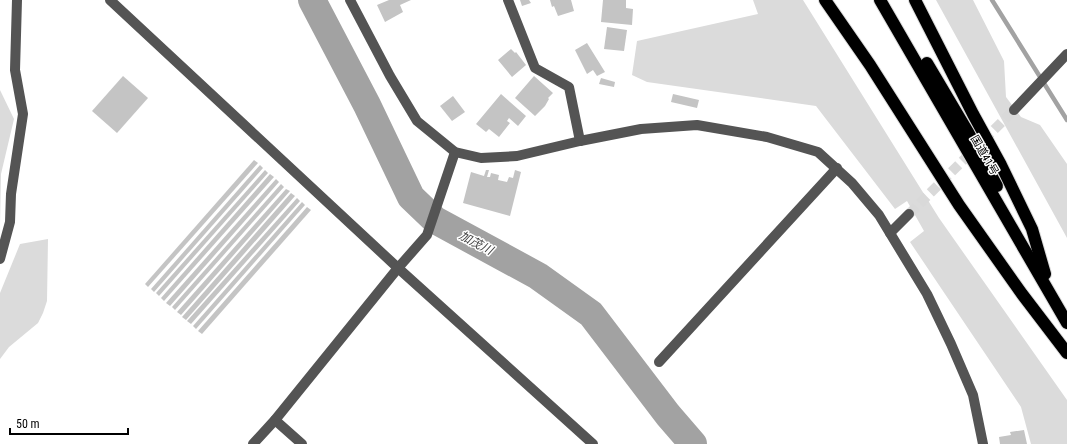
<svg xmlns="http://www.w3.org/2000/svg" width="1067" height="444" font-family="'Roboto Condensed','Noto Sans JP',sans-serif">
	<rect width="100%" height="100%" fill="#fff"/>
	<g fill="#dbdbdb">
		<path d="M753,0h50l136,218 128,182v44h-36l-10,-37 -111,-165 14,-11 -17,-30 -12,8 -79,-103 -169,-24 -15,-7 5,-34 121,-27z"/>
		<path d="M936,0h37l31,61 2,36 15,20 19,8 27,39v74z"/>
		<path d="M0,90l14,29 -13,55 -1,51z"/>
		<path d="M48,239l-1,62 -4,12 -5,10 -29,24 -9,12v-66l20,-49z"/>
	</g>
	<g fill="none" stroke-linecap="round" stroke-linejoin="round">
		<path stroke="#a2a2a2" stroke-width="4.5" d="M992,0l75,120"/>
		<path stroke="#a2a2a2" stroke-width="28" d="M312,0l55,105 44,92 24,23 103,56 53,38 77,101 25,29"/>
	</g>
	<g fill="#c4c4c4">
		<path d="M389,0h22l-11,5 3,7 -18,10 -8,-17z"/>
		<path d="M520,0h9l2,3 -9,3z"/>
		<path d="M550,0h21l3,11 -16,5 -4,-10 -2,1z"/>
		<path d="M603,0h23v8l7,1 -1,16 -31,-3z"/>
		<path d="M607,27l20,3 -3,21 -20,-2z"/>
		<path d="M587,43l18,29 -8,4 -4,-6 -6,4 -12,-24z"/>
		<path d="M511,49l4,4 1,-1 10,13 -14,12 -14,-17z"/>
		<path d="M123,76l25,22 -31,35 -25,-22z"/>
		<path d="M534,76l19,17 -5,5 1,1 -4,7 -10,10 -20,-18z"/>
		<path d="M601,78l14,4 -1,5 -15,-3z"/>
		<path d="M501,94l25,22 -8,10 -9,-8 -2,3 3,2 -11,14 -10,-8 -3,3 -10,-8z"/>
		<path d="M673,94l26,6 -2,8 -26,-6z"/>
		<path d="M453,96l12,16 -13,9 -12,-15z"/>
		<path d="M254,160l4,3 -110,124 -3,-3z"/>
		<path d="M260,165l3,3 -109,124 -3,-3z"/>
		<path d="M265,170l3,3 -109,123 -3,-3z"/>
		<path d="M486,170h3l-2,7h3l1,-4 8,2 -1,5 9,2 2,-5 4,1 2,-8 6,2 -11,44 -47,-13 8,-31 13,4z"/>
		<path d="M270,174l4,3 -110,124 -3,-3z"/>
		<path d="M276,179l3,3 -109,124 -4,-3z"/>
		<path d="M281,184l3,3 -109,123 -3,-3z"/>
		<path d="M286,189l4,2 -109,124 -4,-3z"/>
		<path d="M291,193l4,3 -109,124 -4,-3z"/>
		<path d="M297,198l3,3 -109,123 -4,-3z"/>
		<path d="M302,202l3,3 -109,124 -3,-3z"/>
		<path d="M307,207l4,3 -109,124 -4,-3z"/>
		<path d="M1024,430l3,14h-27l-1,-7 12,-2 -1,-3z"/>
	</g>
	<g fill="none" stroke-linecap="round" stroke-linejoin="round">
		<path stroke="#d9d9d9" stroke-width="10" stroke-dasharray="10 5" stroke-linecap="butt" d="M909,214l105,-104"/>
		<defs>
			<g id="highway">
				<path d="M825,0l45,65 89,140 63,89 45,59"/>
				<path d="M880,0l187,323"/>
				<path d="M915,0l58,114 28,51 31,64 13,45"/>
				<path d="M927,63l41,69 29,54"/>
			</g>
		</defs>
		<use href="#highway" stroke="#dbdbdb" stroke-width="14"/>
		<g stroke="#545454" stroke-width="10">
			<path d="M110,0l288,268 195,176"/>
			<path d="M350,0l40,76 27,45 38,31 26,6 36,-2 63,-15 61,-12 56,-4 70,12 51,15 34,31 27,32 48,79 24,50 22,51 10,49"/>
			<path d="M508,0l27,68 34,19 11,54"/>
			<path d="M1014,110l53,-56"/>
			<path d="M890,233l19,-19"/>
			<path d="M0,259l10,-37 1,-28 12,-80 -8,-44 2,-70"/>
			<path d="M659,362l178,-194"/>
			<path d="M275,420l27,24"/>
			<path d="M253,444l22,-24 123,-152 29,-33 28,-83"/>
		</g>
		<use href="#highway" stroke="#000" stroke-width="12"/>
	</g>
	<g text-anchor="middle" stroke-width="3" stroke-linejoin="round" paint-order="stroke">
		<g font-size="11" fill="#000" stroke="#fff">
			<text transform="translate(985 155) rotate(60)" y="4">国道41号</text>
		</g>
		<g font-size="12" font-style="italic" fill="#434343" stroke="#fff">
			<text transform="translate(476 243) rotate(28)" y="4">加茂川</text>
		</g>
	</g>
	<path d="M10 428v6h118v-6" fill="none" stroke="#000000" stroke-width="2"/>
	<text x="16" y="428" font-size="12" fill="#000000" stroke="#ffffff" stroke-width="3" paint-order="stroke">50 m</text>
</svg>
